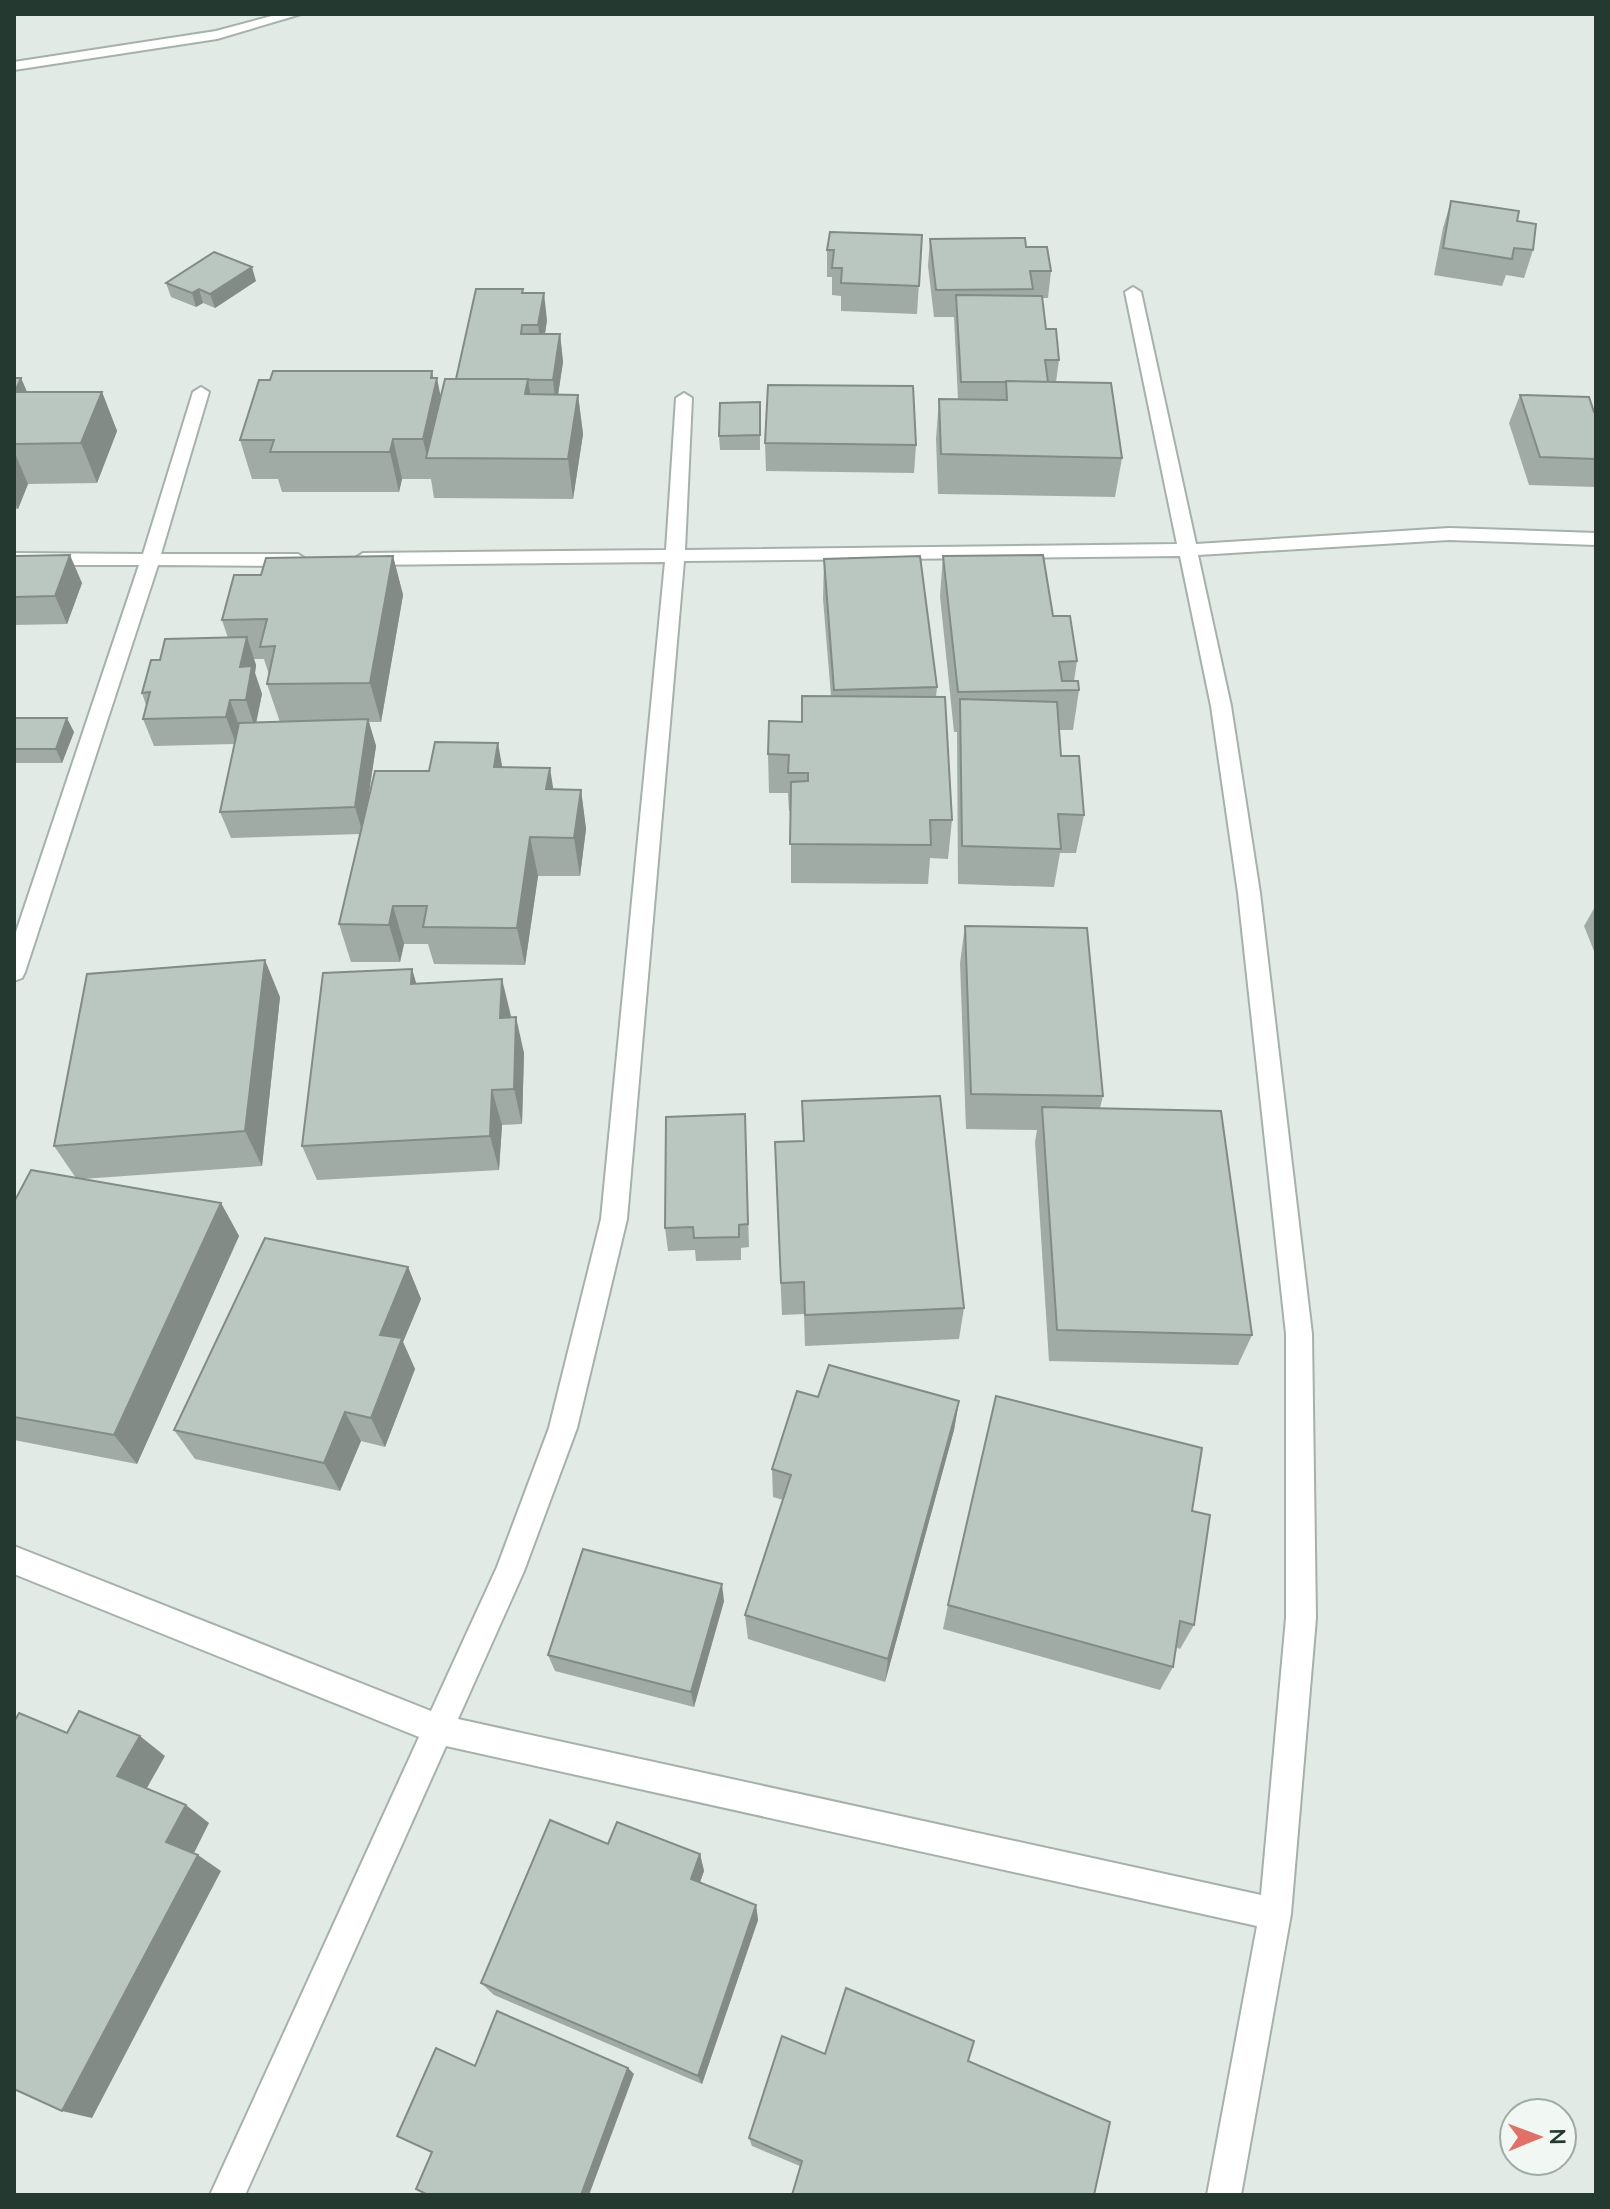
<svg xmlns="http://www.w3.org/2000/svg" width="1610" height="2209" font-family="'Nunito Sans',sans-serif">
	<rect width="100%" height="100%" fill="#e1eae5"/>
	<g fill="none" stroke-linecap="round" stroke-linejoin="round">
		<defs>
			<g id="minor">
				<path d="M279,14h22l-84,25 -203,31v-8l202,-31z"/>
				<path d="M1133,287l8,5 55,252 253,-16 147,5v12l-147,-5 -251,15 33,151 29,187 52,441 4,284 -25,296 -50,281h-34l50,-269 -811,-180 -201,449h-35l209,-458 -405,-163v-28l417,165 66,-144 52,-139 52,-209 64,-657 -302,3 -9,-6 9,-6 303,-3 10,-152 8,-5 8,5 -7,152 492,-6 -52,-252zM1180,556l31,150 27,187 48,441v284l-25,277 -803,-176 66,-148 53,-143 50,-209 57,-658z"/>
				<path d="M201,387l8,5 -48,162h137l9,6 -9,6 -140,-1 -133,407 -3,6 -8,3v-43l125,-373h-125v-12l129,1 50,-162z"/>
			</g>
		</defs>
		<use href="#minor" stroke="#a5b1ab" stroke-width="4"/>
		<use href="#minor" fill="#fff" fill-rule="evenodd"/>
	</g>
	<g fill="#a0aba5" fill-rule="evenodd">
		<path d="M1451,201l66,20 16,29 -9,28 -18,-3 -4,11 -68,-11 9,-47z"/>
		<path d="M922,235l-5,79 -76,-3v-15l-9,-1v-18h-5v-27z"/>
		<path d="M930,239l96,8 25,24 -3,27h-6l4,31 13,31 -3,22 66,76 -7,39 -177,-3 -2,-55 3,-40 19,1 -4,-83h-20l-6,-51z"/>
		<path d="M256,281l-41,27 -12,-5 -7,4 -25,-10 -5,-14z"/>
		<path d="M524,293l23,27 -2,14h15l3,28 -5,33h20l5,39 -10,65 -139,-1 -3,-19h-29l-3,13h-117l-4,-13h-26l-12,-39 193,-62 8,18 15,-17z"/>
		<path d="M14,378h7l6,14h75l15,39 -20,52 -69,1 -10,25h-4z"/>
		<path d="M1520,395l76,17v75l-67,-2 -20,-62z"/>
		<path d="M760,402v48h-40l-1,-14z"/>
		<path d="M765,443l151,2 -2,28 -148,-2z"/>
		<path d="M14,556l68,27 -15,41 -53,1z"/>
		<path d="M393,556l10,39 -22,127h-12l7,24 -8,51 61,-26 73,-4 51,23h28l5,39 -6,47h-42l-13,89 -91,-1 -6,-20h-24l-4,18h-49l-12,-38 21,-90 -129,4 -11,-26 14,-68 -80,2 -11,-27 3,-14 -4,-12 18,-33 68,-22 -6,-18 39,-45zM254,659h10l5,16 -2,9 13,38 -24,1 6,-29 -7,-21 1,-8z"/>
		<path d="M943,556l110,60 24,45 -3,20 5,9 -6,40h-14l2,26 23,59 -8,38h-16l-6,34 -96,-3 -1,-152h-3l-14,-136z"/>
		<path d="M824,559l113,128 -1,10 16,123 -4,39 -18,-1 -2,26 -137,-1v-72h-2l-1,-18h-19l-1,-39 63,-58 -8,-97z"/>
		<path d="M14,718l60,14 -12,31h-48z"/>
		<path d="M1596,905v51l-12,-30z"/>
		<path d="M965,926l138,170 -3,12 152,227 -14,30 -189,-4 -14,-219 2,-12 -71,-1 -6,-166z"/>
		<path d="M412,969l4,15 95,32 13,37 -2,71 -20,1 -3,45 -182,10 -15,-34z"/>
		<path d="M280,997l-18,169 -179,13 138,24 18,33 -102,228 -123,-24v-238l62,-24 -22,-32z"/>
		<path d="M802,1101l162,207 -5,31 -154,7 -1,-32 -22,1 -6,-138 27,-36z"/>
		<path d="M745,1114l4,133 -8,1v12l-45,1 -1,-11 -27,1 -3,-23z"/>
		<path d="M408,1267l13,32 -18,43 12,27 -30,78 -24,-6 -21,50 -145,-32 -21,-29z"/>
		<path d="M818,1397l141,4 -5,29 -69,252 -137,-43 -3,-24 38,-115 -10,-3 -1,-28z"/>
		<path d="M1192,1511l2,114 -14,24 -4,-2 -3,20 -13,23 -217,-61 5,-24z"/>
		<path d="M724,1601l-30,106 -139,-36 -7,-16z"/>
		<path d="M608,1844l92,10 4,17 -4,11 56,23 2,15 -56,164 -208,-89 -13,-12z"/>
		<path d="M825,2054l-25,112 -48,-20 -3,-8z"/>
	</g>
	<g fill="#828b86">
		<path d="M252,267l4,14 -41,27 -5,-14z"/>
		<path d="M199,289l4,14 -7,4 -4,-14z"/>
		<path d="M544,293l3,27 -5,33 -4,-28z"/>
		<path d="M560,334l3,28 -7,46 -3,-28z"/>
		<path d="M432,371l3,17 2,-10 8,40 -18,40 -4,-19z"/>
		<path d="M21,378l17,40 -23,-26z"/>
		<path d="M528,379l6,40 -9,-25z"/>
		<path d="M102,392l15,39 -20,52 -16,-40z"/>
		<path d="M578,395l5,39 -10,65 -5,-40z"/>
		<path d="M393,439l9,40 -3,13 -9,-40z"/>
		<path d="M14,451l14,33 -10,25 -4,-8z"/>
		<path d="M70,555l12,28 -15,41 -12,-28z"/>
		<path d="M393,556l10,39 -22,127 -11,-39z"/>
		<path d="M247,637l9,28 -1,8 7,21 -7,34 -9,-28 -6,-33z"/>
		<path d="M230,700l10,28 -4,16 -10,-27z"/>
		<path d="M67,718l7,14 -12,31 -6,-14z"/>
		<path d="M368,719l8,27 -13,88 -8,-27z"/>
		<path d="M498,743l7,39 -11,-15z"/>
		<path d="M550,768l6,38 -10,-17z"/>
		<path d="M581,790l5,39 -6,47 -6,-38z"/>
		<path d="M530,837l8,39 -13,89 -8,-37z"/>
		<path d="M393,906l11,38 -4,18 -11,-37z"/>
		<path d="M265,960l15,37 -18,169 -17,-35z"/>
		<path d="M412,969l11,37 -12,-22z"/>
		<path d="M502,979l9,37 -2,38 -9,-36z"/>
		<path d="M516,1017l8,36 -2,71 -8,-35z"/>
		<path d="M492,1090l10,35 -3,45 -9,-34z"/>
		<path d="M221,1203l18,33 -102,228 -23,-29z"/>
		<path d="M408,1267l13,32 -18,43 12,27 -30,78 -14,-29 9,-83z"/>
		<path d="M959,1401l-5,29 -69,252 3,-23z"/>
		<path d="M345,1412l16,29 -21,50 -16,-28z"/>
		<path d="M722,1584l2,17 -30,106 -3,-15z"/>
		<path d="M140,1736l25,20 -22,39 -26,-19z"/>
		<path d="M186,1805l23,18 -18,36 -25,-17z"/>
		<path d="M700,1854l4,17 -8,23 -5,-15z"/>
		<path d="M198,1855l23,16 -129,247 -30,-7z"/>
		<path d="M756,1905l2,15 -56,164 -4,-8z"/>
		<path d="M628,2068l6,6 -45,121h-8z"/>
	</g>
	<g fill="#bac7c0" stroke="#828b86" stroke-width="2">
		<path d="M1451,201l68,10 -2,10 19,3 -3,26 -19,-2 -2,11 -69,-11z"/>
		<path d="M830,232l92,3 -3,51 -78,-3 1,-15h-10l2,-18h-7z"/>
		<path d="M1025,238l1,9h21l4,24h-21l3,18 -97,1 -6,-51z"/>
		<path d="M214,252l38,15 -42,27 -11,-5 -7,4 -26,-10z"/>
		<path d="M476,289h47l-1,4h22l-6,32h-16l-1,9h39l-7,46 -97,-1z"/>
		<path d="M956,295l86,1 4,33h10l3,31h-14l3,22h-87z"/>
		<path d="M273,371h159l-1,7h6l-14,61h-30l-3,13h-120l4,-12h-34l19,-60h11z"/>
		<path d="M14,378h7l-6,14h87l-21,51 -67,1z"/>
		<path d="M445,379h83l-3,15 53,1 -10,64 -142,-1z"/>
		<path d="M1006,381l105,2 11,75 -181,-4 -2,-55 68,1z"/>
		<path d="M768,385l145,1 3,59 -151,-2z"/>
		<path d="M1520,395l69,2 5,15h2v47l-56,-2z"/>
		<path d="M760,402v33l-41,1 1,-33z"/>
		<path d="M70,555l-15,41 -41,1v-41z"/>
		<path d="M1043,555l10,61h17l7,45 -18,1 3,19h16l1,9 -121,2 -15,-136z"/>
		<path d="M393,556l-23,127 -103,1 8,-38 -15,1 7,-28 -45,1 12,-45h27l5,-17z"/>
		<path d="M920,556l17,131 -103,3 -10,-131z"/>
		<path d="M247,637l-7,30 12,-1 -6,34h-16l-4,17 -83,2 7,-27 -8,1 9,-33h9l5,-21z"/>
		<path d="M802,696l143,1 7,123h-22l1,25 -141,-1 1,-62 17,-1v-8h-20l1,-18 -21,-1 1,-33 33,1z"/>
		<path d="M960,699l97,3 4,54h18l5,59 -26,-1 3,35 -99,-3z"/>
		<path d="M14,718h53l-11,31h-42z"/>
		<path d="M368,719l-13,88 -135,5 19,-89z"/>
		<path d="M435,742l63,1 -4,24 56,1 -4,21 35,1 -7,48 -44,-1 -13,91 -94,-1 4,-21h-34l-4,19 -50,-1 36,-153h54z"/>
		<path d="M965,926l122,2 16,168 -132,-2z"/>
		<path d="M265,960l-20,171 -191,15 33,-172z"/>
		<path d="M412,969l-1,15 91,-5 -2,39 16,-1 -2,72 -22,1 -2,46 -188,10 21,-173z"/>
		<path d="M940,1096l24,212 -159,7 -1,-33 -23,1 -6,-141 29,-1 -2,-40z"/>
		<path d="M1042,1107l179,4 31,224 -195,-5z"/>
		<path d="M745,1114l3,110 -9,1v12l-45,1 -1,-11 -28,1 1,-111z"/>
		<path d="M31,1170l190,33 -107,232 -100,-18v-215z"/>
		<path d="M265,1238l143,29 -28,68 22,3 -31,80 -26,-6 -21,51 -150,-33z"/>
		<path d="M829,1365l130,36 -71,258 -143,-44 46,-140 -19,-6 25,-78 21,6z"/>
		<path d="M996,1396l206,52 -10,63 18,4 -16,110 -14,-4 -7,46 -225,-62z"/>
		<path d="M583,1549l139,35 -31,108 -143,-37z"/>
		<path d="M79,1711l61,25 -23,40 69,29 -20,37 32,13 -136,256 -48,-22v-367l5,-9 48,20z"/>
		<path d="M550,1820l58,24 9,-22 83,32 -9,25 65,26 -58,171 -217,-93z"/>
		<path d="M846,1988l128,53 -6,20 142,61 -16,73h-302l10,-34 -53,-23 33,-102 43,18z"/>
		<path d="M497,2011l131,57 -47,127h-153l-12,-6 16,-37 -35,-16 39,-88 39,18z"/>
	</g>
	<rect width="1610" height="2209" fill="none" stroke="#243930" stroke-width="32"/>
	<g transform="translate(1538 2137) rotate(89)"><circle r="38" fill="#f1f7f3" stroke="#9faba5" stroke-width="2"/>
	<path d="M0-6L14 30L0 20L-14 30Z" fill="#e37067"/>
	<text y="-12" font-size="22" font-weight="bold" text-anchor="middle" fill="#243930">N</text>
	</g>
</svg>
